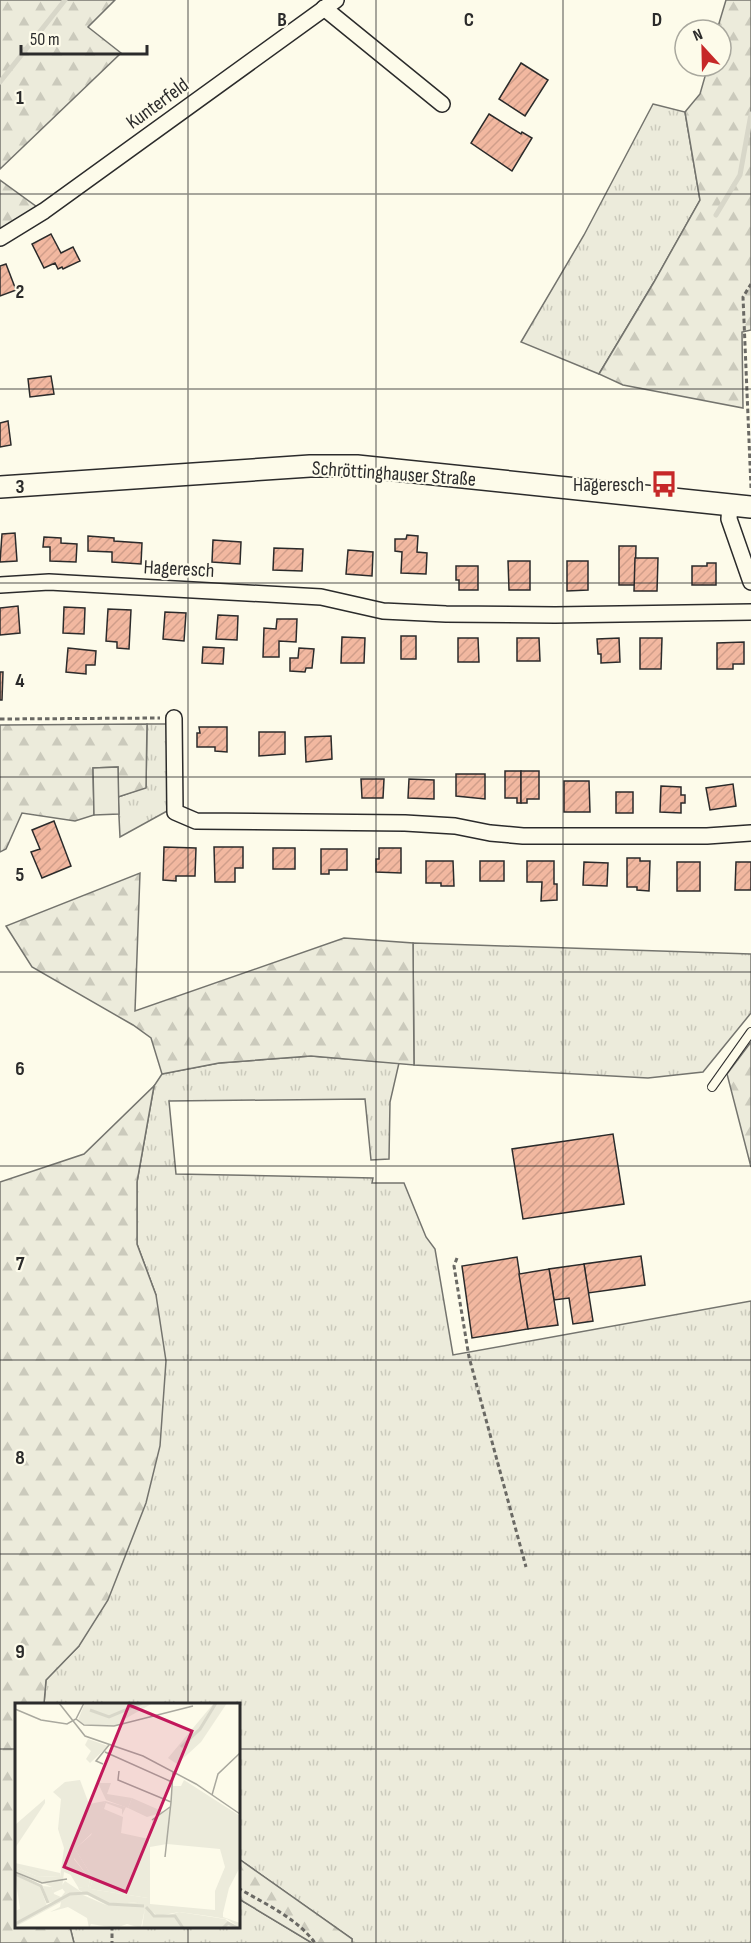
<svg xmlns="http://www.w3.org/2000/svg" width="751" height="1943" font-family="'Sofia Sans Condensed',sans-serif">
	<defs>
		<pattern id="grass-tufts" width="24" height="20" patternUnits="userSpaceOnUse" patternTransform="scale(1.5)"><rect width="24" height="20" fill="#ecebdb"/><path d="M3 7l-1-3M5 7V3M7 7l1-3M15 17l-1-3M17 17v-4M19 17l1-3" fill="none" stroke="#cbcabc"/></pattern>
		<pattern id="forest-firs" width="22" height="20" patternUnits="userSpaceOnUse" patternTransform="scale(1.5)"><rect width="22" height="20" fill="#ecebdb"/><path d="M5 1l3.5 6h-7zM16 11l3.5 6h-7z" fill="#cbcabc"/></pattern>
		<pattern id="building-hatch" width="6" height="6" patternUnits="userSpaceOnUse" patternTransform="scale(1.5)"><rect width="6" height="6" fill="#f2b8a0"/><path d="M-1 1l2-2M0 6l6-6M5 7l2-2" fill="none" stroke="#d09e8a"/></pattern>
	</defs>
	<rect width="100%" height="100%" fill="#fdfbea"/>
	<g fill="url(#grass-tufts)" stroke="#74746e" stroke-width="1.5">
		<path d="M653,104l32,8 15,88 -46,82 -55,92 -78,-32 63,-107z"/>
		<path d="M147,724h22v86l-49,27 -2,-40 28,-10z"/>
		<path d="M413,943l338,11v59l-48,59 -55,6 -234,-13z"/>
		<path d="M311,1056l88,7 -9,39 -1,57 -18,1 -6,-61 -196,2 7,73 197,4 -1,5h32l22,54 9,12 18,106 298,-54v642h-399v-4l-113,-80 -1,-155h-194l2,-24 33,-34 77,-351 -19,-51v-62l17,-96 8,-12 57,-11z"/>
		<path d="M239,1899l73,44h-238l-4,-16 168,-1z"/>
	</g>
	<g fill="url(#forest-firs)" stroke="#74746e" stroke-width="1.5">
		<path d="M0,0h115l-27,27 33,26 -121,116z"/>
		<path d="M726,0h25v330l-9,2 1,76 -120,-23 -24,-11 55,-92 46,-82 -15,-88 15,-18 8,-28h13v-36h-4z"/>
		<path d="M0,180l37,27 -37,23z"/>
		<path d="M147,724l-1,64 -28,9v-30l-25,1 1,47 -19,6 -53,-8 -16,36 -6,3v-127z"/>
		<path d="M140,873l-5,138 209,-73 69,5 1,122 -103,-9 -92,7 -57,11 -11,-36 -18,-13 -101,-58 -26,-41z"/>
		<path d="M751,1042v125l-24,-93z"/>
		<path d="M154,1086l-17,96v62l19,51 10,66 -6,85 -14,57 -38,97 -29,46 -33,34 -2,24h-28v222l54,1 4,16h-74v-761l84,-28z"/>
		<path d="M239,1859l113,80v4h-40l-73,-44z"/>
	</g>
	<path fill="#ecebdb" stroke="#74746e" stroke-width="1.5" d="M118,767l1,47 -25,1 -1,-47z"/>
	<g fill="none" stroke-linecap="round" stroke-linejoin="round">
		<g stroke="#d8d7c9" stroke-width="5">
			<path d="M0,82l65,-82"/>
			<path d="M716,215l24,-40 11,-61"/>
		</g>
	</g>
	<g fill="url(#building-hatch)" stroke="#2b2b2b" stroke-width="1.5">
		<path d="M521,63l27,17 -23,36 -26,-17z"/>
		<path d="M489,114l32,20 1,-2 10,6 -20,33 -41,-28z"/>
		<path d="M51,234l10,19 12,-6 7,14 -17,8 -1,-2 -4,2 -3,-6 -11,5 -12,-24z"/>
		<path d="M6,264l10,26 -16,6v-30z"/>
		<path d="M51,376l3,18 -24,3 -2,-18z"/>
		<path d="M8,421l3,24 -11,2v-24z"/>
		<path d="M15,533l2,28 -17,1 2,-28z"/>
		<path d="M407,535l11,1 -1,16 10,1 -1,21 -25,-1 1,-21 -7,-1v-12h11z"/>
		<path d="M88,536l26,2v3l28,2 -1,21 -29,-2v-10l-24,-1z"/>
		<path d="M44,537l17,1v5l16,1 -1,18 -26,-1v-14h-7z"/>
		<path d="M213,540l28,2 -1,22 -28,-2z"/>
		<path d="M619,546h17l-1,39h-16z"/>
		<path d="M274,548l29,1 -1,22 -29,-1z"/>
		<path d="M348,550l25,2 -1,24 -26,-2z"/>
		<path d="M635,558h23l-1,33h-23z"/>
		<path d="M508,561h22v29h-21z"/>
		<path d="M567,561h21v29l-21,1z"/>
		<path d="M707,563h9v22h-24v-19h15z"/>
		<path d="M456,566h22v24h-19v-10h-3z"/>
		<path d="M18,606l2,27 -20,2v-27z"/>
		<path d="M64,607l21,1 -1,26 -21,-1z"/>
		<path d="M108,609l23,1 -2,39 -12,-1v-6l-11,-1z"/>
		<path d="M165,612l21,1 -2,28 -21,-2z"/>
		<path d="M218,615l20,1 -1,24 -21,-1z"/>
		<path d="M277,619h20l-1,23 -17,-1v16h-16l1,-29 12,1z"/>
		<rect x="401" y="636" width="15" height="23"/>
		<path d="M342,637l23,1 -1,25h-23z"/>
		<path d="M458,638h20l1,24h-21z"/>
		<path d="M517,638h22l1,23h-23z"/>
		<path d="M619,638l1,24 -19,1v-9h-3l-1,-15z"/>
		<path d="M640,638h22l-1,31h-21z"/>
		<path d="M744,642v22h-11v5h-16v-26z"/>
		<path d="M203,647l21,1 -1,16 -21,-1z"/>
		<path d="M68,648l28,3 -1,14h-9v9l-20,-2z"/>
		<path d="M299,648l15,1 -2,19h-6l-1,4 -15,-1v-13h8z"/>
		<path d="M0,672h3l-1,28h-2z"/>
		<path d="M199,727h28v25l-12,-1v-4h-18v-14h3z"/>
		<path d="M259,732h26v22l-26,2z"/>
		<path d="M331,736l1,23 -26,3 -1,-25z"/>
		<path d="M505,771h16v32h-4v-5h-12z"/>
		<path d="M521,771h18v28h-12v4h-6z"/>
		<path d="M456,774h29v25l-29,-3z"/>
		<path d="M361,779h23l-1,19h-21z"/>
		<path d="M409,779l25,1v19l-26,-1z"/>
		<path d="M564,781h25l1,31h-26z"/>
		<path d="M733,784l3,22 -26,4 -4,-22z"/>
		<path d="M661,786l20,1v8h4v8h-4v10l-21,-1z"/>
		<rect x="616" y="792" width="17" height="21"/>
		<path d="M54,821l17,45 -29,12 -11,-26 9,-3 -8,-19z"/>
		<path d="M164,847l32,1 -1,28h-19v5l-13,-1z"/>
		<path d="M214,847h29v21h-8v14h-20z"/>
		<rect x="273" y="848" width="22" height="21"/>
		<path d="M379,848h22v25l-25,-1v-13h3z"/>
		<path d="M321,849h26v21h-18v4h-8z"/>
		<path d="M627,858h13v3h10l-1,30 -12,-1v-3h-10z"/>
		<path d="M426,861h27l1,25h-13v-3h-15z"/>
		<rect x="480" y="861" width="24" height="20"/>
		<path d="M527,861h27v23h3v16l-16,1 1,-19h-15z"/>
		<path d="M584,862l24,1 -1,23 -24,-1z"/>
		<rect x="677" y="862" width="23" height="29"/>
		<path d="M736,862h15v28h-16z"/>
		<path d="M613,1134l11,70 -101,15 -11,-70z"/>
		<path d="M641,1256l4,29 -57,8 -4,-29z"/>
		<path d="M517,1257l11,72 -56,9 -10,-72z"/>
		<path d="M584,1264l9,57 -20,3 -4,-26 -15,2 -5,-31z"/>
		<path d="M549,1269l9,56 -30,4 -9,-55z"/>
	</g>
	<g fill="none" stroke-linecap="round" stroke-linejoin="round">
		<defs>
			<path id="lane" d="M712,1087l39,-55"/>
			<g id="street">
				<path d="M324,8l118,96"/>
				<path d="M0,238l44,-27 292,-211"/>
				<path d="M730,505l-1,14 22,63"/>
				<path d="M0,585l49,-3 272,15 62,14 63,3 109,1 196,-3"/>
				<path d="M174,718l1,94 21,9 209,2 50,3 35,7 33,3h184l44,-3"/>
			</g>
			<path id="secondary" d="M0,487l310,-21h47l394,41"/>
		</defs>
		<use href="#lane" stroke="#2b2b2b" stroke-width="10"/>
		<use href="#street" stroke="#2b2b2b" stroke-width="18"/>
		<use href="#secondary" stroke="#2b2b2b" stroke-width="24"/>
		<g stroke="#6a6964" stroke-width="3" stroke-dasharray="4.5 3" stroke-linecap="butt">
			<path d="M751,488l-8,-191 8,-13"/>
			<path d="M0,719l160,-1"/>
			<path d="M457,1258l-3,8 15,91 57,210"/>
			<path d="M238,1888c27,16 59,30 77,55"/>
			<path d="M112,1926v17"/>
		</g>
		<use href="#lane" stroke="#fdfbea" stroke-width="8"/>
		<use href="#street" stroke="#fdfbea" stroke-width="15"/>
		<use href="#secondary" stroke="#fdfbea" stroke-width="21"/>
	</g>
	<path fill="none" stroke="#2b2b2b" stroke-width="1.5" stroke-opacity="0.55" d="M188,0v1704M376,0v1943M563,0v1943M0,194h751M0,389h751M0,583h751M0,777h751M0,972h751M0,1166h751M0,1360h751M0,1554h751M0,1749h16M238,1749h513M188,1926v17"/>
	<defs>
		<symbol id="bus-bare" viewBox="-9 -9 18 18"><path d="M-5-6H5V4H4V6H2V4H-2V6H-4V4H-5ZM-3.5-4V0h7V-4ZM-3.5 1.2v1.5H-2V1.2ZM2 1.2v1.5H3.5V1.2Z" fill="#c62828" stroke="#fdfbea" stroke-width="2.5" paint-order="stroke"/></symbol>
	</defs>
	<g fill-rule="evenodd">
		<use href="#bus-bare" x="645" y="465" width="38" height="38"/>
	</g>
	<g text-anchor="middle" stroke-width="4.5" stroke-linejoin="round" paint-order="stroke">
		<g font-size="20" fill="#2b2b2b" stroke="#fdfbea">
			<text transform="translate(157 103) rotate(-36)" y="7">Kunterfeld</text>
			<text transform="translate(394 473) rotate(4)" y="7">Schröttinghauser Straße</text>
			<text transform="translate(179 568) rotate(3)" y="7">Hageresch</text>
		</g>
		<g font-size="20" fill="#2b2b2b" stroke="#fdfbea" text-anchor="end">
			<text x="644" y="491">Hageresch</text>
		</g>
	</g>
	<g transform="translate(15 1703)">
		<rect width="225" height="225" fill="#fdfbea"/>
		<path d="M73,36l20,7 -18,17 -4,-4 5,-8 -6,-6zM117,95l32,14 -17,5 -19,-9zM90,98l21,6 -4,8v-6l-16,-6 -2,6 19,8 -2,16 28,6 -1,59 -58,-9 3,-11 -18,-29 16,-14zM58,155l17,21 -2,10 -10,-2 -8,-13zM0,160l45,10v4l-24,-1 -21,-9zM0,172l25,12 7,19 23,-11h13l23,10 32,-3 6,3 6,9 12,3 17,-5 46,7 12,9h-95l3,-20 -4,20 -14,-4 -11,4 -25,-4 -2,4 -2,-10 -19,-11 -18,5 10,-5 1,-5 -46,25v-16l5,-2zM50,178l18,12 -14,1 -3,4 -18,5 -5,-17 9,1 2,7 7,3 4,-5 -4,-5z" fill="#ecebdb"/>
		<path d="M70,0h68l-30,17 2,4 -12,2 -29,-2 -6,-4zM199,0h13l-26,39 -24,22 -9,-6zM65,77l9,24 16,-3 -11,30 -19,18 18,29 -3,11 58,9 -2,-32 7,-47 17,-11 3,-22h8l3,-6 56,36v51l-11,21 -6,25v4l17,6v5l-13,-9 -19,-3 -29,-4 -21,4 -20,-14 -32,3 -27,-15 -1,-3 10,1 2,-9 -16,-21 -3,17 -7,-3 -2,17 -9,4 -1,-6 -37,-16v-4l21,9 24,1 4,-29 -6,-19 3,-30 -8,-7 12,-10zM152,141l53,5 5,18 -10,24v19l-65,-6v-57zM83,80h13l-4,11 25,4 -4,10 -22,-8zM30,96v4l-30,45v-23z" fill="#ecebdb" fill-rule="evenodd"/>
		<path fill="none" stroke="#d8d7c9" stroke-width="3" d="M75,7l19,7 33,-14M166,44l19,-18 16,-26M0,171l26,12 7,17M131,204l8,9h21l8,12M0,221l55,-30 17,-1 22,11 35,2M208,225l5,-5 10,5"/>
		<path fill="none" stroke="#a9a89e" stroke-width="1.5" d="M44,0l26,33 58,20 53,28 44,30M0,6l26,11 26,4 9,-5 8,-16M61,16l8,6 30,1 79,-20M90,49l67,30M88,61l-7,-3 13,-16M104,68l-1,9 53,22 -6,55M197,92l6,-21 22,-21M156,99l2,-30M137,117l18,-13M0,169l27,11 25,-4"/>
		<path fill="#c2185b" fill-opacity="0.15" stroke="#c2185b" stroke-width="3" d="M114,2l63,26 -66,161 -62,-25z"/>
		<rect width="225" height="225" fill="none" stroke="#2b2b2b" stroke-width="3"/>
	</g>
	<g font-size="20" text-anchor="middle" font-weight="bold" fill="#2b2b2b" stroke="#fdfbea" stroke-width="4.5" stroke-linejoin="round" paint-order="stroke">
		<text x="282" y="26">B</text>
		<text x="469" y="26">C</text>
		<text x="657" y="26">D</text>
		<text x="20" y="104">1</text>
		<text x="20" y="298">2</text>
		<text x="20" y="493">3</text>
		<text x="20" y="687">4</text>
		<text x="20" y="881">5</text>
		<text x="20" y="1075">6</text>
		<text x="20" y="1270">7</text>
		<text x="20" y="1464">8</text>
		<text x="20" y="1658">9</text>
	</g>
	<g transform="translate(703 48) rotate(338)"><circle r="28" fill="#fdfbea" stroke="#a9a89e" stroke-width="1.5"/>
	<path d="M0-4.5L10 22L0 15L-10 22Z" fill="#c62828"/>
	<text y="-9" font-size="16" font-weight="bold" text-anchor="middle" fill="#2b2b2b">N</text>
	</g>
	<path d="M21 45v9h126v-9" fill="none" stroke="#2b2b2b" stroke-width="3"/>
	<text x="30" y="45" font-size="18" fill="#2b2b2b" stroke="#fdfbea" stroke-width="4.5" paint-order="stroke">50 m</text>
</svg>
